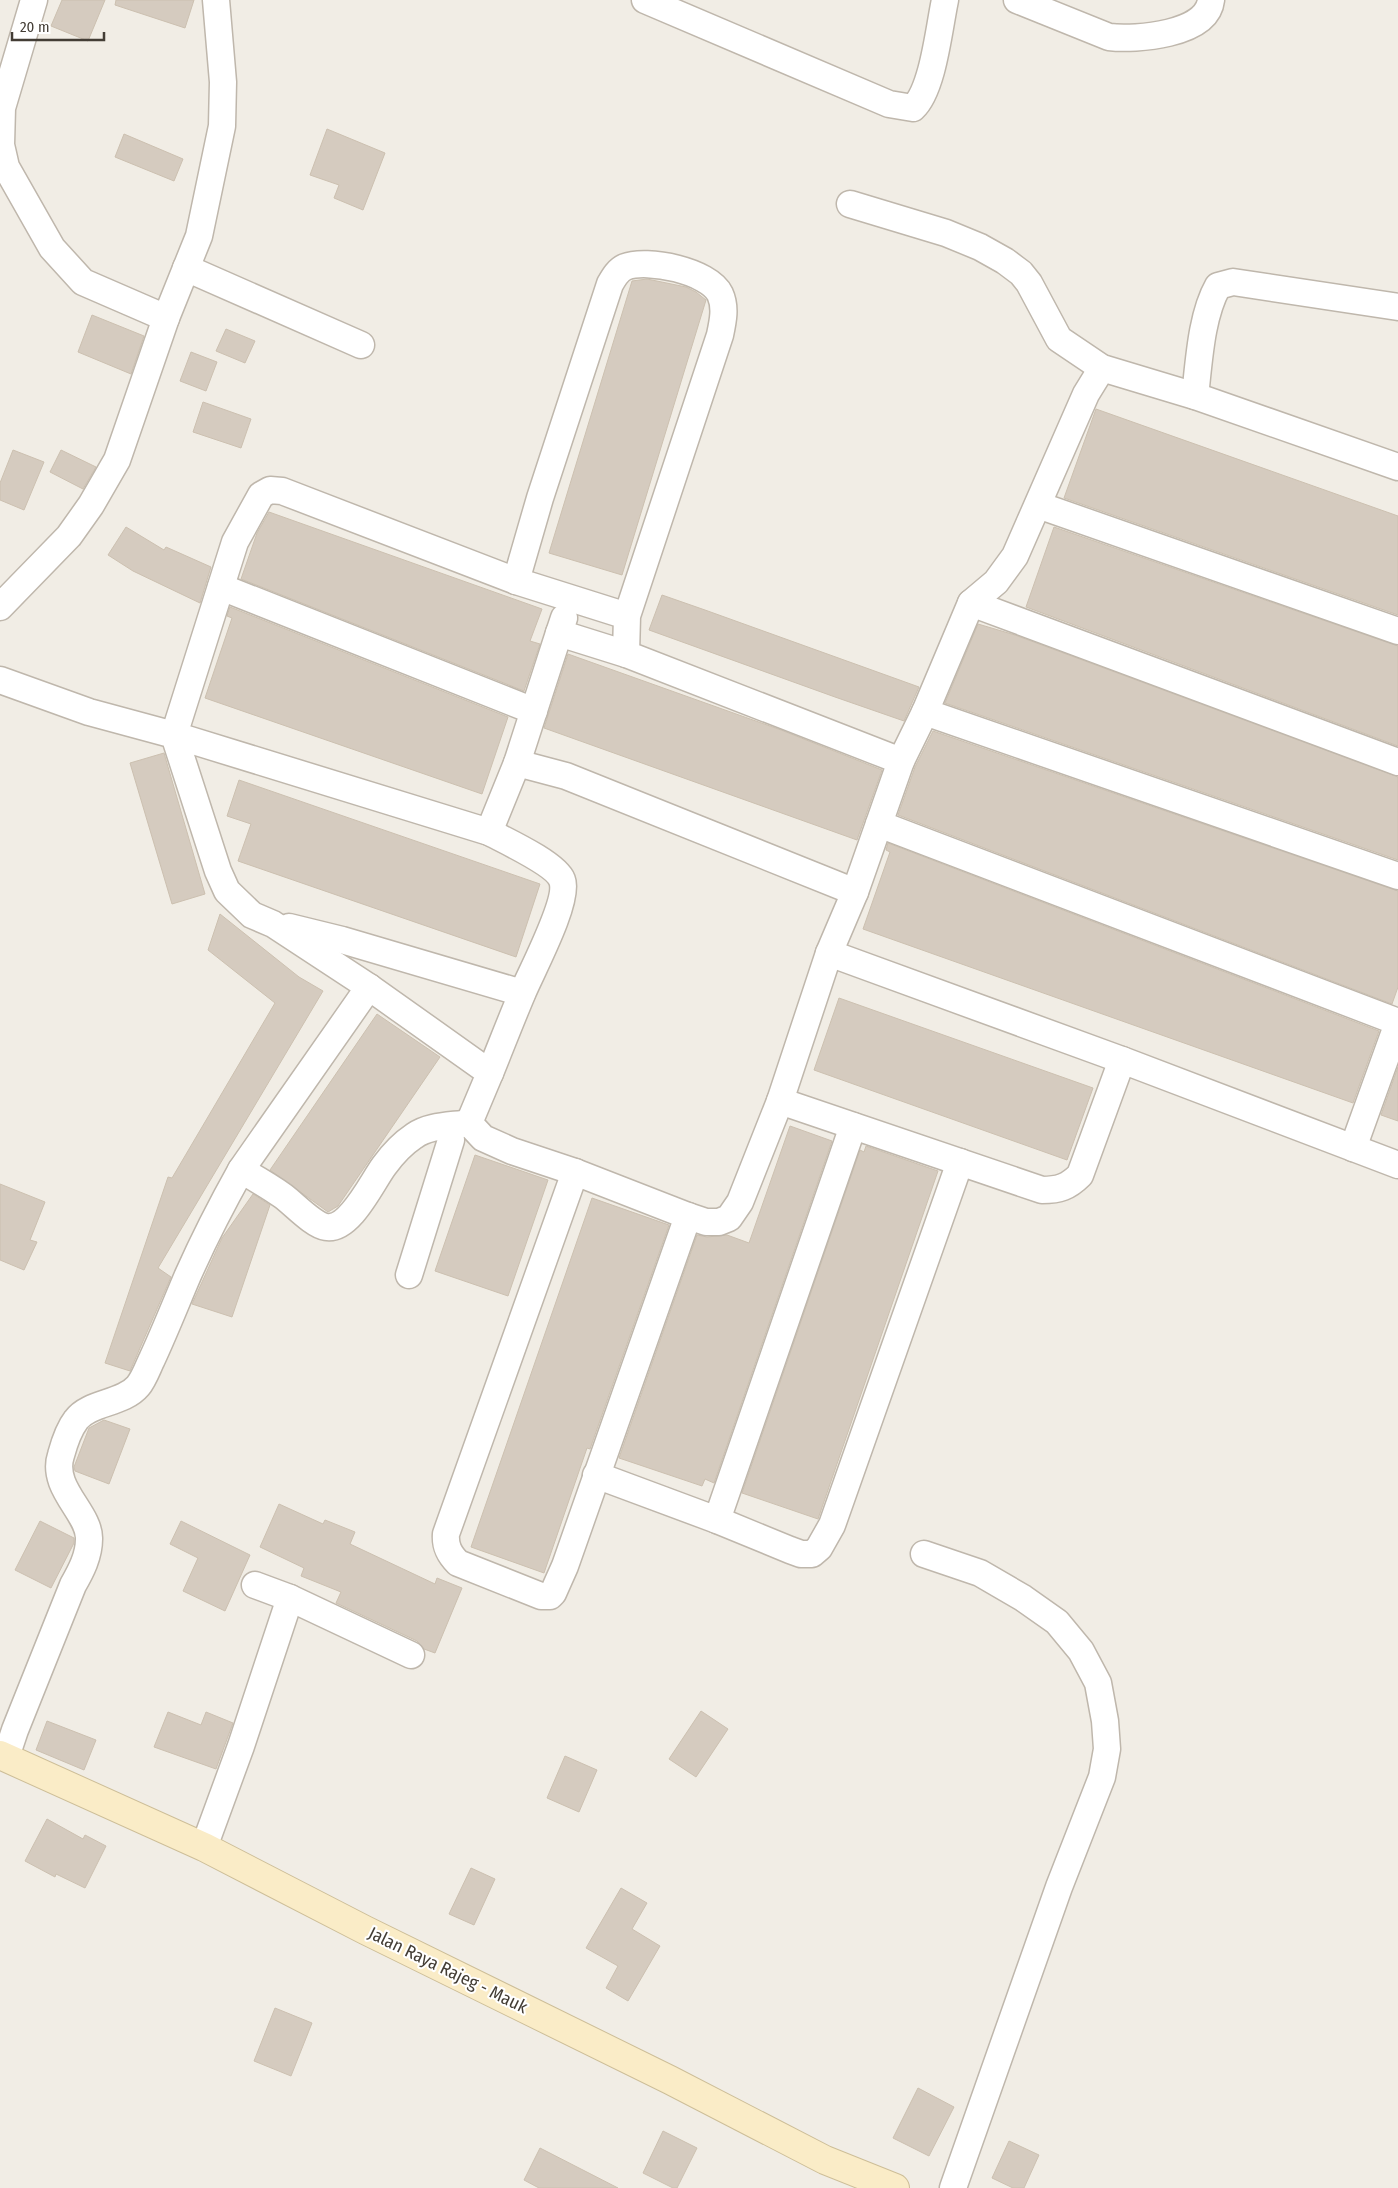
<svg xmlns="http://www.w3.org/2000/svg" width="1398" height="2188" font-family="'Fira Sans Condensed',sans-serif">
	<rect width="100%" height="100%" fill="#f1ede5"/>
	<g fill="#d5cbbf" stroke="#ccc0b0">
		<path d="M62,0h43l-17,41 -37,-15z"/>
		<path d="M116,0h78l-9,28 -70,-23z"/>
		<path d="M327,129l58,24 -22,57 -29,-12 5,-13 -29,-10z"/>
		<path d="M124,134l59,25 -9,22 -59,-24z"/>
		<path d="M647,279l39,8 10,5 10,8 -84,275 -73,-22 83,-272z"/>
		<path d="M92,315l52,21 -13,38 -53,-22z"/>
		<path d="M226,329l29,12 -10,22 -29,-12z"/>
		<path d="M191,352l26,10 -11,29 -26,-10z"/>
		<path d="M203,402l48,17 -10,29 -48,-16z"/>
		<path d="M1096,409l302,107v99l-334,-117z"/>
		<path d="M13,450l31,12 -20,48 -24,-10v-17z"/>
		<path d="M61,450l35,17 -13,22 -33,-17z"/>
		<path d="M269,512l273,97 -12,32 10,3 -16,47 -283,-112 16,-46z"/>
		<path d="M126,527l38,23 2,-3 45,20 -11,36 -67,-32 -25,-16z"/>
		<path d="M1054,527l344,119v100l-372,-139z"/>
		<path d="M662,595l43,15 214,77 -15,34 -69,-24 -186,-67z"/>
		<path d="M230,607l278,110 -26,77 -277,-96 27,-80 -5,-2z"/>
		<path d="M978,624l37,11 383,142v83l-453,-157z"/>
		<path d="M568,654l213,76 101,40 -25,70 -313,-112z"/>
		<path d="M933,731l465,160v96l-6,17 -494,-189 17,-48z"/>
		<path d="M164,753l41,141 -33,10 -42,-141z"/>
		<path d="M239,780l301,104 -24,73 -278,-96 13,-37 -24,-8z"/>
		<path d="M888,843l491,188 -26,72 -490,-174 27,-77 -4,-2z"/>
		<path d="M220,914l79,63 24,14 -165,277 13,9 -41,94 -25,-8 63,-186 4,1 103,-175 -67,-53z"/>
		<path d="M839,998l254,90 -26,72 -253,-90z"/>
		<path d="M377,1014l63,43 -102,149 -10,6 -58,-42z"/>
		<path d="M1398,1067v54l-17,-6z"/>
		<path d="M790,1126l42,15 -118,342 -9,-4 -3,7 -83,-28 78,-223 10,2 20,-2 22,8z"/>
		<path d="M866,1146l72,25 -120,348 -76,-26 118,-343 4,2z"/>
		<path d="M475,1155l73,25 -40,116 -73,-25z"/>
		<path d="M0,1184l45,18 -15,38 7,2 -13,28 -24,-10z"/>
		<path d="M253,1194l17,11 -38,112 -40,-13 30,-66z"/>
		<path d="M592,1198l77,27 -79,224 -3,-1 -43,125 -73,-26z"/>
		<path d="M104,1420l26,9 -21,55 -34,-13 -1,-4 15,-39z"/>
		<path d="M279,1504l44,20 2,-4 30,12 -5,12 85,40 2,-6 25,10 -27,65 -11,-4 -7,-8 -81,-38 5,-11 -40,-16 3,-8 -44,-21z"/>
		<path d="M40,1521l34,17v5l-23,45 -36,-18z"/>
		<path d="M181,1521l69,34 -25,56 -42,-20 15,-33 -28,-14z"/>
		<path d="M701,1711l27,18 -32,48 -27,-18z"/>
		<path d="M168,1712l33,13 5,-13 27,11 -17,46 -62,-22z"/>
		<path d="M47,1721l49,19 -12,30 -48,-20z"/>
		<path d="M565,1756l32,14 -18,42 -32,-14z"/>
		<path d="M47,1819l36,20 2,-4 21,11 -21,42 -29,-14 -1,3 -30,-16z"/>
		<path d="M471,1868l24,11 -21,46 -25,-11z"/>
		<path d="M621,1888l26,15 -15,26 28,17 -32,55 -22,-13 12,-22 -32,-18z"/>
		<path d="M275,2008l37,15 -21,53 -37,-15z"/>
		<path d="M918,2088l36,19 -25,49 -36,-18z"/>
		<path d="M663,2131l34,17 -20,40h-4l-30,-15z"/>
		<path d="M1009,2141l30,14 -15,33h-11l-21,-10z"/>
		<path d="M540,2148l78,40h-79l-15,-8z"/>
	</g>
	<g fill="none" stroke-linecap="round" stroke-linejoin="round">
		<defs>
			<g id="street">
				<path d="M34,0l-32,108 -1,37 5,22 46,81 31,34 83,36"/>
				<path d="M645,0l244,104 24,4c20,-18 26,-80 32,-108"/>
				<path d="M1017,0l92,37c27,3 98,-2 102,-37"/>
				<path d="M850,204l96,29 34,14 25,14 16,12 8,10 30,56 43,29 93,28 203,71"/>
				<path d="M186,268l175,77"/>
				<path d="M1195,396c4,-34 6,-80 23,-110l15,-4 165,25"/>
				<path d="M1038,505l360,126"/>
				<path d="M516,581l-234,-90 -12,-1 -9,5 -26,47 -61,193 315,97 28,-69 49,13 289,116"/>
				<path d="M221,587l313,124"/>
				<path d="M971,603l427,159"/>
				<path d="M0,607l69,-71 22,-31 26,-45 49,-142 33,-82 23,-110 1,-44 -7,-82"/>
				<path d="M627,616l-111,-35 24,-83 70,-214c4,-7 8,-14 15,-17 22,-9 84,4 95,27 6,13 3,27 0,41l-93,281 -1,38 275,107"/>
				<path d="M564,618l-5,15 67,21"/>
				<path d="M0,680l89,32 85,23 44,136 9,20 25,24 21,9 96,63 121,86 -21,50 14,15 29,13 63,21 113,44 18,6h13l10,-4 11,-16 40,-101 49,-148 26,-61 46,-131 24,-49 46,-109 25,-21 19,-26 71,-162 16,-26"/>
				<path d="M925,712l473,164"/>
				<path d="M517,763l42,-130"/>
				<path d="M879,824l519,198"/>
				<path d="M489,832c17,9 67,32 73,48 8,20 -31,92 -40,114 -11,26 -21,52 -32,79"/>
				<path d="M289,927l53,13 180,53"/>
				<path d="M829,953l293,107"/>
				<path d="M780,1101l262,89c17,0 26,-3 38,-15l42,-115 276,105"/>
				<path d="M1353,1148l45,-125"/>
				<path d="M241,1170l128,-183"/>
				<path d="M575,1172l-129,362c-1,12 3,20 12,29l83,33h9l3,-3 12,-27 123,-350"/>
				<path d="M409,1275l42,-135 -3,-13"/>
				<path d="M596,1475l121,45 73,30 11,4h11l7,-6 13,-23 128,-363"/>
				<path d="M717,1520l136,-394"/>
				<path d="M924,1554l56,19 43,25 34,24 24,29 17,32 7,38 2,28 -5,28 -43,110 -106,301"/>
				<path d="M255,1585l35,13 121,57"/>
				<path d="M6,1757l9,-27 58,-145c8,-14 16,-29 16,-46 1,-26 -39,-51 -28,-84 3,-11 8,-26 15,-35 13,-18 47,-16 62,-34 6,-7 10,-19 14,-27 13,-28 24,-56 36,-84 16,-36 34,-71 53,-105 14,8 28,16 42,26 11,8 30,29 43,31 24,4 46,-45 58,-61 8,-11 18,-22 30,-30 15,-11 37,-10 55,-13"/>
				<path d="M204,1847l37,-101 49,-148"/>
			</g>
			<path id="secondary" d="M0,1755l204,92 161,83 305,150 155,80 70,28"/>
		</defs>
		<use href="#street" stroke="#bfb7ac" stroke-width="29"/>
		<use href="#secondary" stroke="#cdbe98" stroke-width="30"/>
		<use href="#street" stroke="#fff" stroke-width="26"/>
		<use href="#secondary" stroke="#faecc7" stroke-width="28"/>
	</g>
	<g text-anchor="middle" stroke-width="4" stroke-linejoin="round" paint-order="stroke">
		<g font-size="18" fill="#433d35" stroke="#fff">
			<text transform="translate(448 1970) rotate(26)" y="6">Jalan Raya Rajeg - Mauk</text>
		</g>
	</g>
	<path d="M12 32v8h92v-8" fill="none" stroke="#433d35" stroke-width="2.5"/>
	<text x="20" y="32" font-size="15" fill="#433d35" stroke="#ffffff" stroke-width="4" paint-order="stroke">20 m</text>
</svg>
